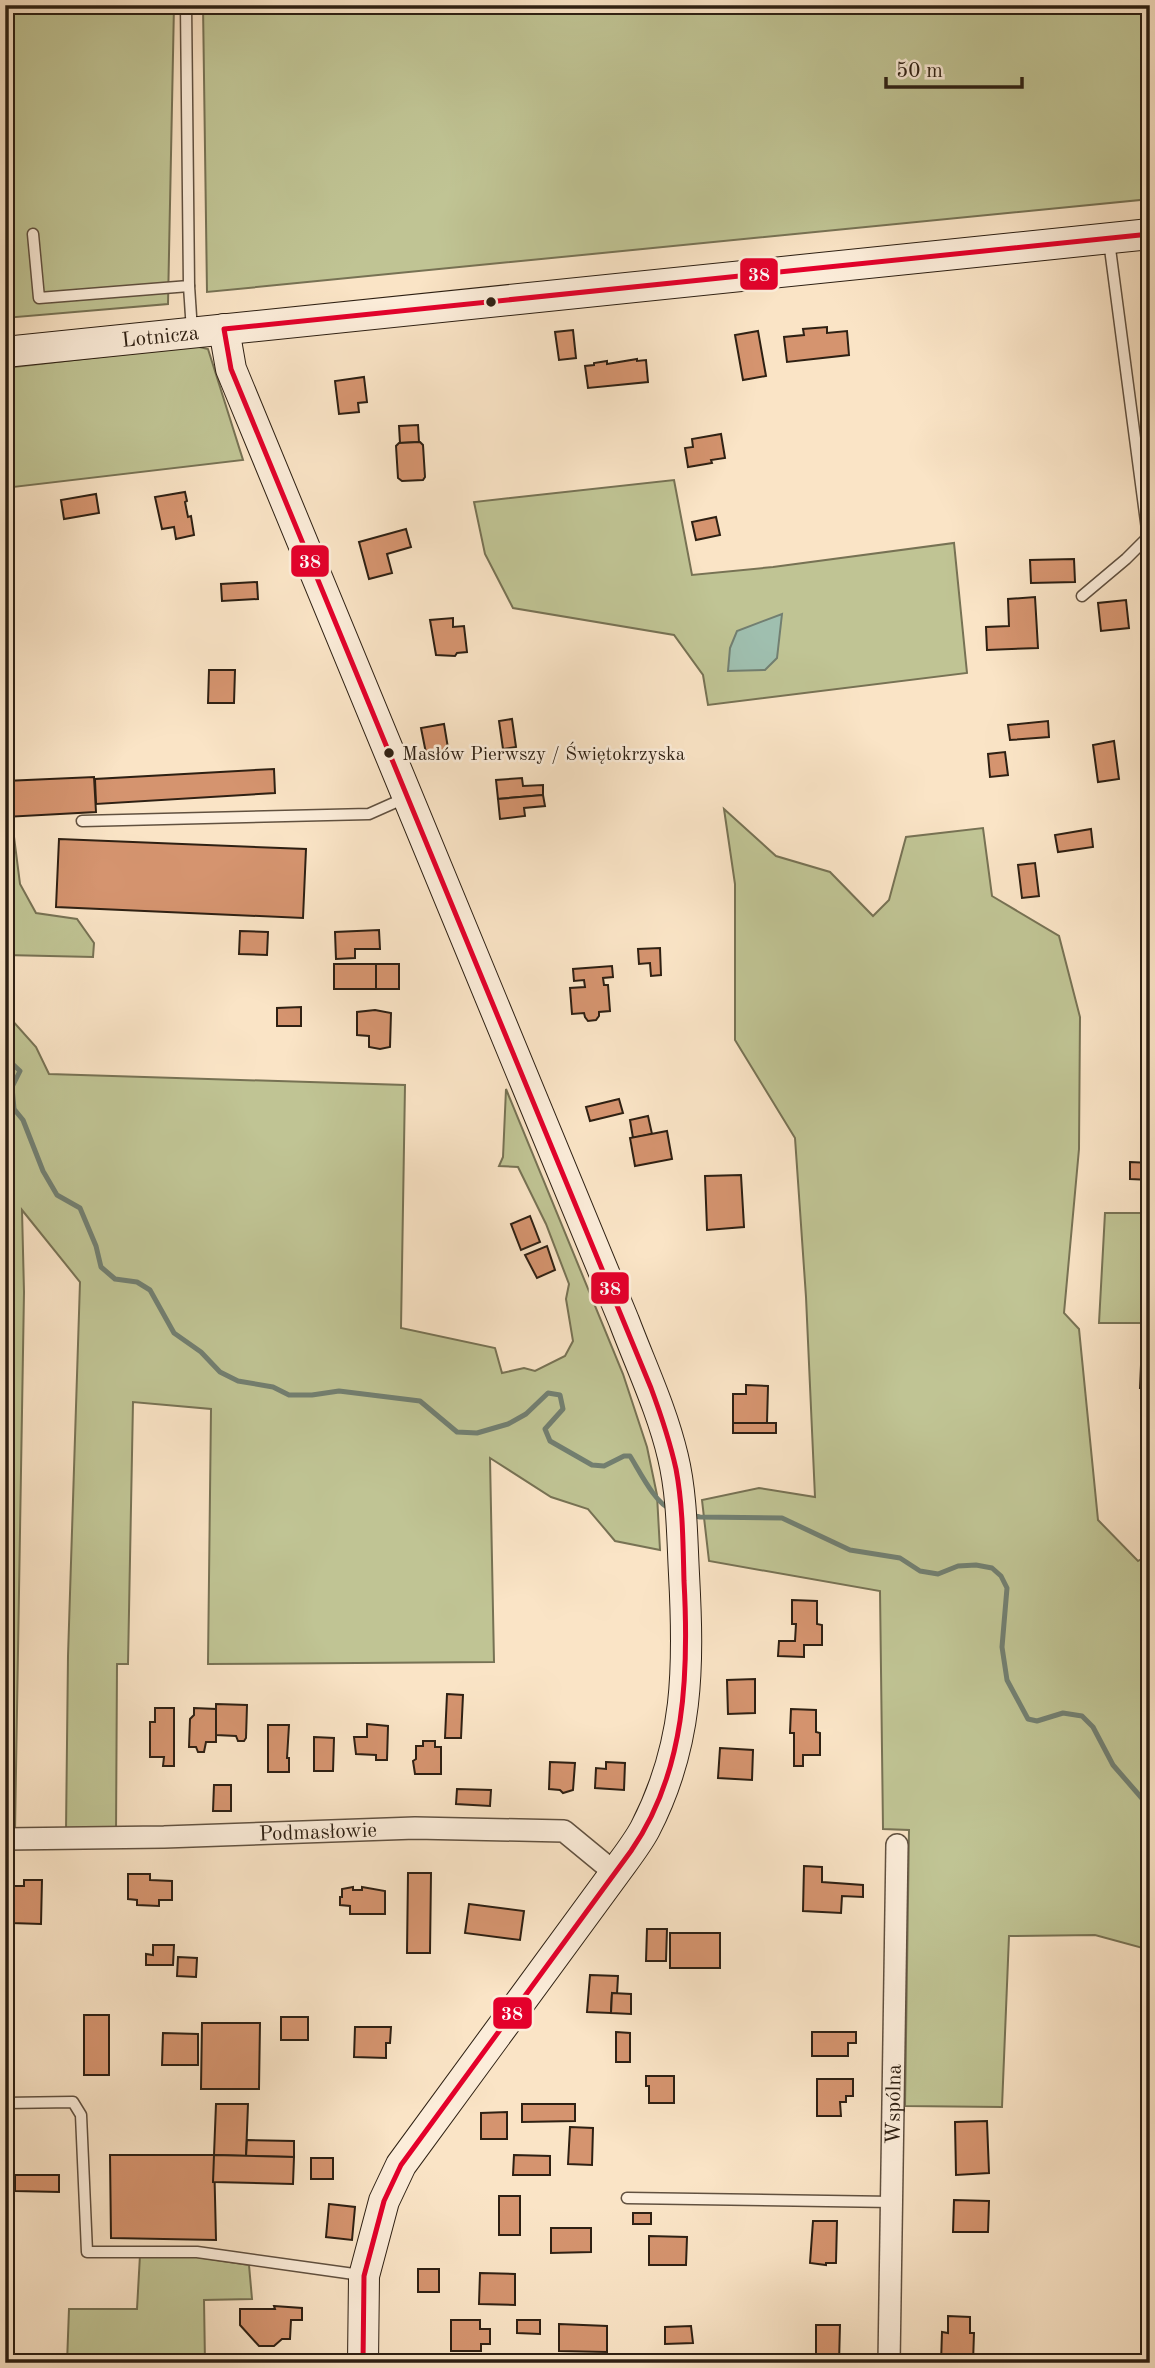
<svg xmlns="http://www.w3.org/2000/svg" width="1155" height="2368" font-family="'Old Standard TT',serif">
	<rect width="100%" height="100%" fill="#fae4c6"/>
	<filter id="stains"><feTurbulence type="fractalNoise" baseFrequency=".00286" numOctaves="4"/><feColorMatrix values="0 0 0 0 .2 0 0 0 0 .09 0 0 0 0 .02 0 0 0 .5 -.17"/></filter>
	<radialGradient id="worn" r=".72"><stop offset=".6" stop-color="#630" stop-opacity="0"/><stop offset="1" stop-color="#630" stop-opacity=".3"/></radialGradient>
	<g fill="#c0c494" stroke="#777254" stroke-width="2" fill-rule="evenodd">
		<path d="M5,5h169l-6,299 -163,14z"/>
		<path d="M203,5h947v194l-943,93z"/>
		<path d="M195,346l13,3 35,111 -238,28v-120z"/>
		<path d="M674,480l18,95 81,-8 181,-24 13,130 -259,32 -5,-30 -29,-40 -161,-27 -28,-54 -11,-52z"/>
		<path d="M724,809l52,47 54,16 43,44 16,-16 17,-63 77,-9 9,68 67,40 21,81 -1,132 -15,164 15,16 19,191 40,41 12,-7v396l-55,-15 -86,1 -7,171 -97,-1 4,-276 -26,-1 -3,-238 -171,-30 -7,-61 57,-12 56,9 -9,-200 -11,-159 -60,-98v-156z"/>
		<path d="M5,810l8,19 7,55 16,29 41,6 17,24 -1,14 -88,-2z"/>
		<path d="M5,1005l5,13 26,29 13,27 356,11 -4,243 94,20 7,25 22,-5 11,3 30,-15 8,-15 -7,-42 3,-15 -23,-60 -28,-57 -19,-1 4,-9 3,-68 117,285 24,73 10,48 3,55 -45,-9 -27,-32 -37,-12 -61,-39 4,204 -286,2 3,-255 -78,-7 -5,262h-11l-1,170 -111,1zM22,1210l58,72 -12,374 -2,175h-51l9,-539z"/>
		<path d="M1105,1213h45v110h-51z"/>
		<path d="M140,2255l57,2 52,8 3,34 -48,1 1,63h-138l2,-54h68z"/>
	</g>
	<path fill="#9fbfaf" stroke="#727f71" stroke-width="2" d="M782,614l-5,44 -12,12 -37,1 2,-23 7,-17z"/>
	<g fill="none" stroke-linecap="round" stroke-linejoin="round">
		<g stroke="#727f71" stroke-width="5">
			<path d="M5,1057l15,14 -8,16 2,22 9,11 20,51 14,24 23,13 16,38 5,21 14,12 22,3 13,8 24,43 27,19 19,20 18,9 35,6 16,8h23l27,-4 81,10 37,31 20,1 31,-9 18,-10 22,-21 12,2 3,14 -18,20 5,12 42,24 12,1 20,-10h6c9,14 26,49 41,53"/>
			<path d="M690,1515l10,2 82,1 68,32 50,8 20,13 18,3 20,-8 18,-1 16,3 9,8 6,12 -5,59 5,33 21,39 9,2 26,-8 19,3 11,11 20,38 33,38 4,11"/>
		</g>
	</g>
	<g fill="#d5946f" stroke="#2e2013" stroke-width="2">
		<path d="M827,327v6l20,-2 2,24 -62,7 -3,-25 20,-2 -1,-6z"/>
		<path d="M573,330l3,28 -17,2 -4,-28z"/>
		<path d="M758,331l8,45 -23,4 -8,-45z"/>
		<path d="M637,359v2l9,-1 2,22 -60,6 -3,-22 9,-1v-2l13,-2v3z"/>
		<path d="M364,377l3,25 -9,1 1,9 -20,2 -4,-33z"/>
		<path d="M418,425l1,17 -19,1 -1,-17z"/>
		<path d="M721,434l4,24 -14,2 1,3 -24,4 -3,-19 8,-1 -1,-8z"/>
		<path d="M420,442l3,3 2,32 -2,3 -21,1 -4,-3 -2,-32 3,-3z"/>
		<path d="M185,492l2,9 -2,1 3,15 3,-1 3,19 -18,4 -2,-12 -12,2 -7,-32z"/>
		<path d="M96,494l3,19 -35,6 -3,-19z"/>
		<path d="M716,517l4,18 -24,5 -4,-18z"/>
		<path d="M406,529l5,18 -24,7 5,19 -23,6 -10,-37z"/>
		<path d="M1074,559l1,23 -44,1 -1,-23z"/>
		<path d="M257,582l1,17 -36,2 -1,-17z"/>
		<path d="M1035,597l3,51 -51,2 -1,-23 23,-1 -1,-27z"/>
		<path d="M1126,600l3,28 -28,3 -3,-28z"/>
		<path d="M453,618v9l11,-1 3,26 -10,1 -2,3 -19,-1 -6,-35z"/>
		<path d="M209,670h26l-1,33h-26z"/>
		<path d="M512,719l4,28 -13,2 -4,-28z"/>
		<path d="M1048,721l1,16 -39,3 -2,-15z"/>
		<path d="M444,724l5,30 -22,4 -6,-30z"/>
		<path d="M1114,741l5,38 -21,3 -5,-37z"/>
		<path d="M1005,752l3,23 -18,2 -2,-23z"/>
		<path d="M274,769l1,24 -179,11 -1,-25z"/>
		<path d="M94,777l2,35 -91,5v-36z"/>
		<path d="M522,778l1,8 20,-1v10l-45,4 -2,-19z"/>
		<path d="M543,795l2,11 -21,2 1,8 -25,3 -2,-20z"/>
		<path d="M1091,829l2,18 -35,5 -3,-17z"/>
		<path d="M59,839l247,10 -3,69 -247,-11z"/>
		<path d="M1035,863l4,33 -17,2 -4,-33z"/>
		<path d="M379,930l1,19h-25v9l-19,1 -1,-27z"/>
		<path d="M240,931l28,1 -1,23 -28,-1z"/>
		<path d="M660,948l1,27 -10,1 -1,-13 -11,1 -1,-15z"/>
		<rect x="334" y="964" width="42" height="25"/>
		<rect x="376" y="964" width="23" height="25"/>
		<path d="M612,966l1,11 -10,1 1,7h4l2,26 -11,1v4l-3,4 -8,1 -3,-4 -1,-4 -12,1 -2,-26 15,-1 -1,-7 -10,1 -1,-12z"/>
		<path d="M301,1007v19h-24v-18z"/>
		<path d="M375,1010l16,3 -1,34 -10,2 -11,-2v-11l-12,-1v-23z"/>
		<path d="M619,1099l4,14 -33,8 -4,-14z"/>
		<path d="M648,1116l4,18 -19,4 -3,-18z"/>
		<path d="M667,1131l5,28 -37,7 -5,-28z"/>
		<path d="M1130,1162l20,1v17l-20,-1z"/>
		<path d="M741,1175l3,52 -37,3 -2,-54z"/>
		<path d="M530,1216l10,26 -19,8 -10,-26z"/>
		<path d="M547,1246l8,24 -18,8 -12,-23z"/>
		<path d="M1141,1365h9v23h-10z"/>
		<path d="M746,1385l22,1 -1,37h-34v-29h13z"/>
		<rect x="733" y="1423" width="43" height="10"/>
		<path d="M792,1600l25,1v23l5,1v20h-18v12l-26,-1 1,-15h16l1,-17h-4z"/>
		<path d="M755,1679v34l-27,1 -1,-34z"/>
		<path d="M447,1694l16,1 -2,43h-16z"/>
		<path d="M216,1704l31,1 -1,33 -2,3h-6l-2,-5 -20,-1z"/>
		<path d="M155,1708h19v58h-11l1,-9h-14v-35h5z"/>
		<path d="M194,1708l22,1v33h-10l-2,10h-6l-2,-5h-7l1,-28 4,-4z"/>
		<path d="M791,1709l25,1v22l4,1v22h-17v11h-9v-33h-4z"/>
		<path d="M367,1724l21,2 -1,34h-11v-5l-20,-1 -2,-17h13z"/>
		<path d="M268,1725h21l-2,33h2v14h-21z"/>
		<path d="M314,1737l20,1 -1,33h-19z"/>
		<path d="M423,1741h12v6h6v27h-26l-2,-13 3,-2v-13h7z"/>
		<path d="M720,1748l33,2 -1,30 -34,-2z"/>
		<path d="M550,1762l25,1 -2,27 -10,3 -3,-3 -11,-1z"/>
		<path d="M606,1762l19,1 -1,27 -29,-2 1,-20 10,1z"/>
		<path d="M214,1785h17v26h-18z"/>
		<path d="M457,1789l34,1 -1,16 -34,-2z"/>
		<path d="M804,1866l18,1v15l41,3v12l-21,-1 -1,17 -38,-2z"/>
		<path d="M408,1873h23l-1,80h-23z"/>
		<path d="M128,1874h22v6l22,1v19h-13v6l-22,-1v-5l-9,-1z"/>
		<path d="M24,1880h18l-1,44 -30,-1v-10h-6v-27h19z"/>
		<path d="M353,1887v3h9v-3l23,4v23h-35v-8l-10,-1v-8h2v-8z"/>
		<path d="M469,1904l55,7 -4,29 -55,-7z"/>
		<path d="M647,1929h20l-1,32h-20z"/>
		<rect x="670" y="1933" width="50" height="35"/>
		<path d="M153,1945h21l-1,20h-27v-11l7,1z"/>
		<path d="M178,1957l19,1 -1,19 -19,-1z"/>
		<path d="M590,1975l28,1 -1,18 -5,-1 -1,20 -24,-1z"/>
		<path d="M612,1993l19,1v20l-20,-1z"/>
		<rect x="84" y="2015" width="25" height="60"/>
		<rect x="281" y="2017" width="27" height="23"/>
		<path d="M202,2023h58l-1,66h-58z"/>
		<path d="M355,2027h36l-1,16h-4v15l-32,-1z"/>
		<path d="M616,2032l14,1v29h-14z"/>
		<path d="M812,2032h44v11h-8v13h-36z"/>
		<path d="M163,2033l35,1v31h-36z"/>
		<path d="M646,2076h28v27h-25v-17h-3z"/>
		<path d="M817,2079h36v17h-7v6h-6l1,14h-24z"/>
		<path d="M216,2104h32l-2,52 -32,-1z"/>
		<path d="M522,2104h53v17l-53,1z"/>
		<path d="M507,2112v27h-26v-26z"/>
		<path d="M987,2121l2,52 -33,2 -1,-53z"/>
		<path d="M570,2127l23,1 -1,37 -24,-1z"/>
		<path d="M247,2140l47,1v16l-48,-1z"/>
		<path d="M110,2155h104l2,85 -105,-2z"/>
		<path d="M214,2155l80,2 -1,27 -80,-2z"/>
		<path d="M514,2155l36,1v19h-37z"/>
		<rect x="311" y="2158" width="22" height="21"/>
		<path d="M15,2175h44v17l-44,-1z"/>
		<rect x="499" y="2196" width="21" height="39"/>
		<path d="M954,2200l35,1 -1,31h-35z"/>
		<path d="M329,2204l26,3 -3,33 -26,-3z"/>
		<rect x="633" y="2213" width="18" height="11"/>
		<path d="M813,2221h24l-1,42h-10v2l-16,-2z"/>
		<path d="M551,2228h40v24l-40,1z"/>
		<path d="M649,2236l38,1 -1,28h-37z"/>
		<rect x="418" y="2269" width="21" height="23"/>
		<path d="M480,2273l35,1v31l-36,-1z"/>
		<path d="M274,2306l28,2v12h-11l-1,19h-8l-8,7h-15l-19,-21v-16h35z"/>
		<path d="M948,2316l22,1v16h4l-1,30h-32l1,-31 6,1z"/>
		<path d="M451,2320h29v9h10v15h-9v7h-30z"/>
		<path d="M517,2320h23v14l-23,-1z"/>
		<path d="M559,2324l48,2v26l-48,-1z"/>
		<path d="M816,2325h24l-1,38h-23z"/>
		<path d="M691,2326l2,17 -28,1v-17z"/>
	</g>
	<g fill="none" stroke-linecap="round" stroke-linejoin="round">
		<defs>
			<g id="lane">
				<path d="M33,234l6,64 150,-12 -3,-281"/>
				<path d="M189,286l3,45"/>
				<path d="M1082,596l44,-37 22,-22 -39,-296"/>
				<path d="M82,821l287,-7 36,-16"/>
				<path d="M5,2103l68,-1 8,13 6,137h110l164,23"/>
				<path d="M627,2198l266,4"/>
			</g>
			<g id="street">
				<path id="s1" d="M5,1839l159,-2 251,-9 149,3 51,42"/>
				<path id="s2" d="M889,2363l8,-518"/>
			</g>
			<g id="secondary">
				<path d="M224,329l7,40 393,952c17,45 38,89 49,136 9,37 9,79 11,117 5,93 5,170 -39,255 -8,15 -20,30 -30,44l-214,292 -17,36 -20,75 -1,87"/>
				<path id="s3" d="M5,352l1145,-118"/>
			</g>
		</defs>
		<use href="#lane" stroke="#615140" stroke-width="13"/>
		<use href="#street" stroke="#615140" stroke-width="24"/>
		<use href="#secondary" stroke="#2e2013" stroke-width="32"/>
		<use href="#lane" stroke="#fcedda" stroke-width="10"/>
		<use href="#street" stroke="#fcedda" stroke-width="21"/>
		<use href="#secondary" stroke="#fcedda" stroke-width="30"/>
		<defs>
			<path id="bus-1" d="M363,2363l1,-87 20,-75 17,-36 230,-314c55,-79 58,-178 53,-270 -1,-37 -1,-75 -8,-112 -6,-27 -15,-54 -25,-81l-420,-1019 -7,-40 926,-95"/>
		</defs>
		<use href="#bus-1" stroke="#fcedda" stroke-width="10"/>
		<use href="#bus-1" stroke="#e4002b" stroke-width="5"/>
	</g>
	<g fill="#2e2013" stroke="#fcedda" stroke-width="2.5">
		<circle cx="491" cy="302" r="6"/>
		<circle cx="389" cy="753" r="6"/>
	</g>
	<g text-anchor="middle" stroke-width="5" stroke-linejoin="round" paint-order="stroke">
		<g font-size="19" fill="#2e2013" stroke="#fcedda" text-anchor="start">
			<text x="402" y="760">Masłów Pierwszy / Świętokrzyska</text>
		</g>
		<g font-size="21" fill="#2e2013" stroke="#fcedda">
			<text dy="7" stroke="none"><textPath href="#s3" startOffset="156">Lotnicza</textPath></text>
			<text dy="7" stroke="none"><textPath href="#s1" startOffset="313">Podmasłowie</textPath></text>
			<text dy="7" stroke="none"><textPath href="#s2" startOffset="259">Wspólna</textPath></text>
		</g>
	</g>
	<g stroke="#fcedda" stroke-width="2.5">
		<rect x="739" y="257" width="40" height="34" rx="7" fill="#e4002b"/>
		<rect x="290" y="544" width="40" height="34" rx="7" fill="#e4002b"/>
		<rect x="590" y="1271" width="40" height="34" rx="7" fill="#e4002b"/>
		<rect x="492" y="1996" width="41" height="34" rx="7" fill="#e4002b"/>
	</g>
	<g font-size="19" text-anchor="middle" font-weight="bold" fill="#fff">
		<text x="759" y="281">38</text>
		<text x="310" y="568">38</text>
		<text x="610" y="1295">38</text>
		<text x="512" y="2020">38</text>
	</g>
	<rect width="1155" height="2368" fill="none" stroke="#fae4c6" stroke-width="28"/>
	<rect x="7" y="7" width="1141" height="2354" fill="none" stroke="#2e2013" stroke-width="3.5"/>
	<rect x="14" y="14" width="1127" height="2340" fill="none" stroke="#2e2013" stroke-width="2"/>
	<path d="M886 77v10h136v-10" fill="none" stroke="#2e2013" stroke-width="3.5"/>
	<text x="896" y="77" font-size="21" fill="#2e2013" stroke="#fcedda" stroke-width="5" paint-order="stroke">50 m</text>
	<rect width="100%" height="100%" filter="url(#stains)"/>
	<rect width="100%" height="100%" fill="url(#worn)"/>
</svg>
